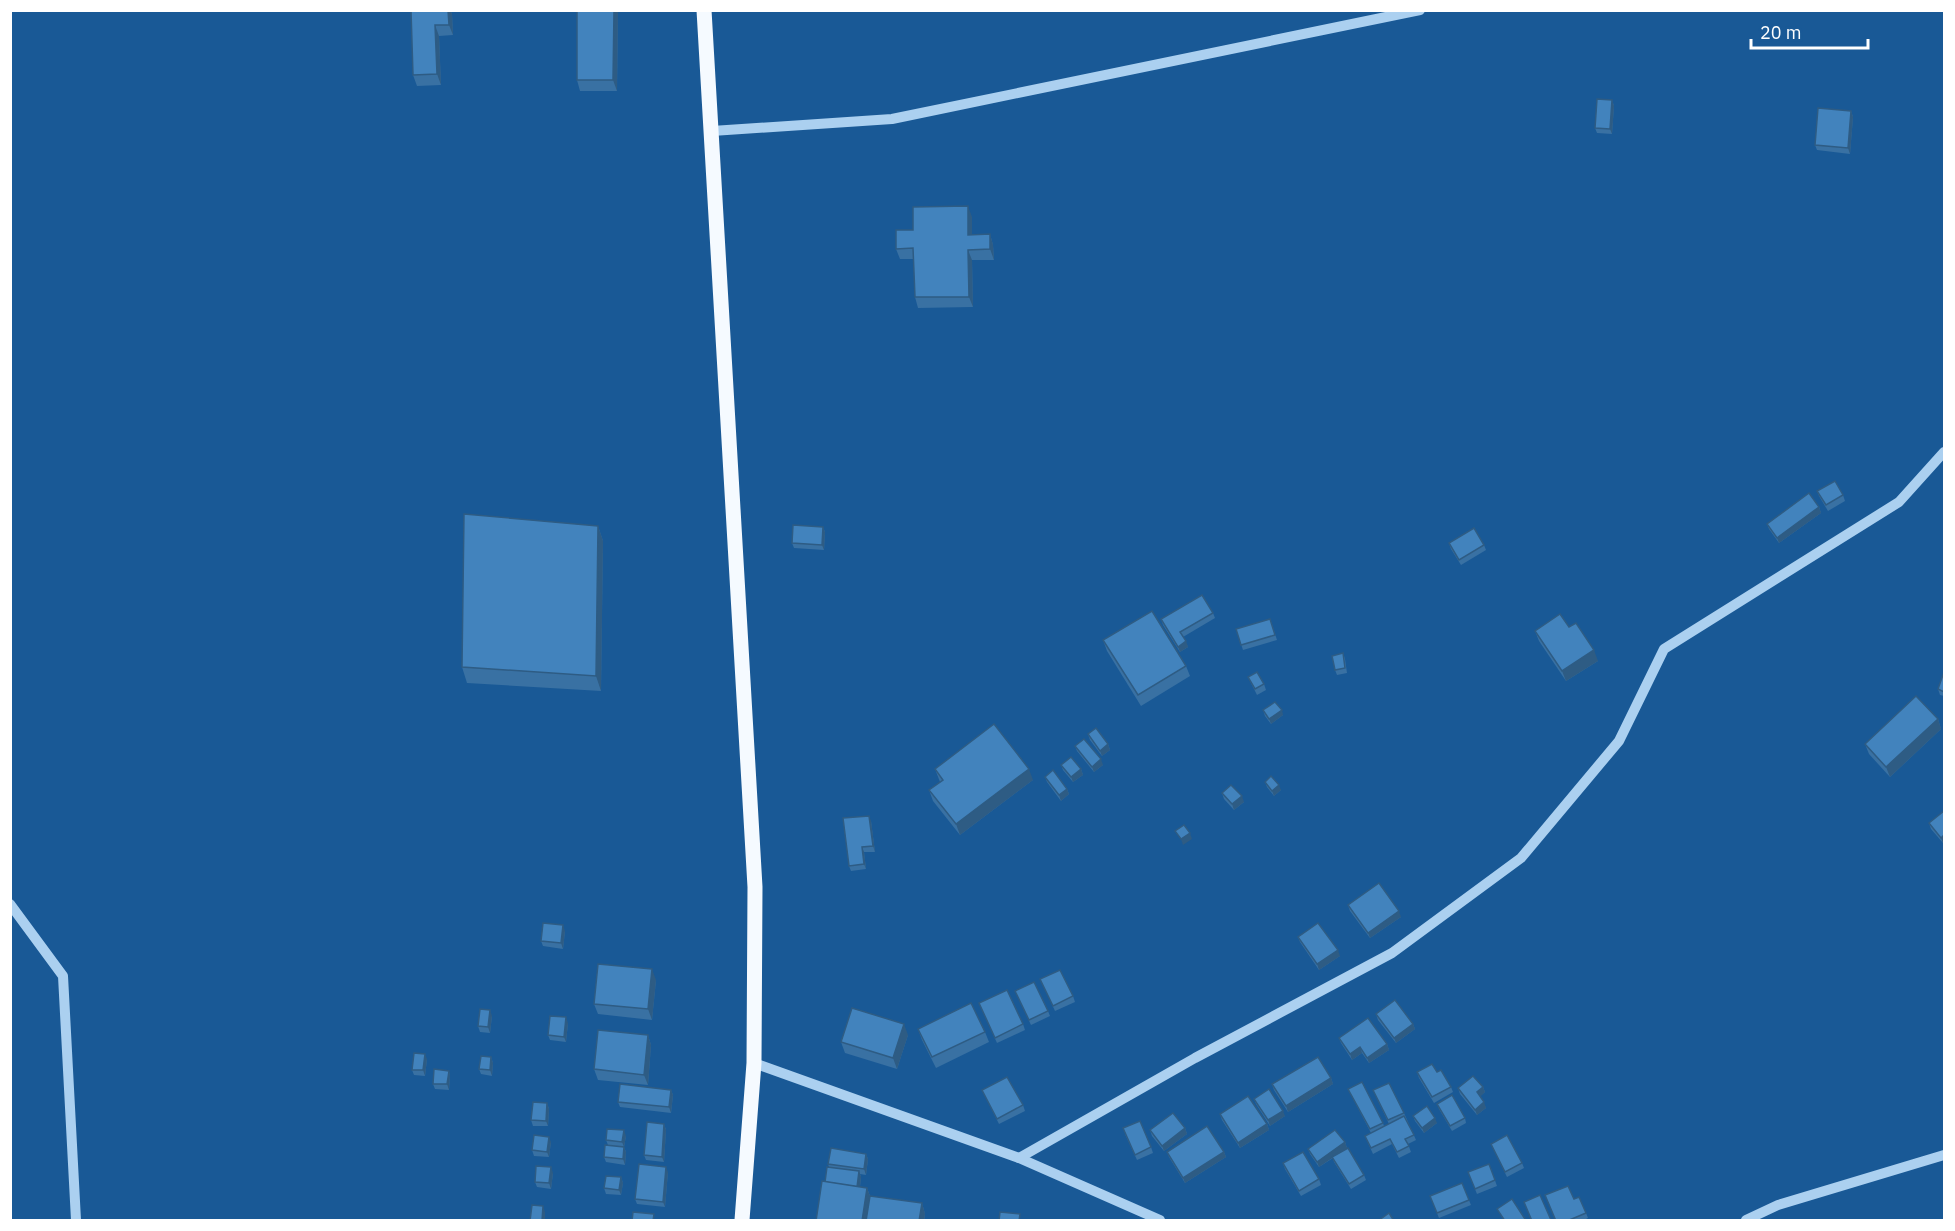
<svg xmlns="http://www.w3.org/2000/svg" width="1955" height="1231" font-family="'IBM Plex Sans',sans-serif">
	<rect width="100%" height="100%" fill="#195996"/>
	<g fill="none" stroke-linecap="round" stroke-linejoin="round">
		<g stroke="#abd0f0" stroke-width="10">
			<path d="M712,131l180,-12 528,-109"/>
			<path d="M10,904l53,72 13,244"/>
			<path d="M754,1063l265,95 141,62"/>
			<path d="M1019,1158l176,-100 197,-105 129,-95 98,-117 45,-92 235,-147 45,-50"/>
			<path d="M1746,1220l32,-15 166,-50"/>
		</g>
		<path stroke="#f5faff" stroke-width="15" d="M704,10l51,877 -1,176 -12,157"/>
	</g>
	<g fill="#3971a3">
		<path d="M411,10h39l2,4 1,21 -14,1 2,49 -24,1 -4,-11z"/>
		<path d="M618,12l-1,79h-37l-3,-11z"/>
		<path d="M1612,100l2,6 -2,28 -15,-1 -2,-5z"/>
		<path d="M1851,111l2,6 -3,37 -33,-4 -2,-5z"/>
		<path d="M972,217v18l18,-1 3,11 1,15h-22l1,47 -55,1 -3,-11 -1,-38h-14l-4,-10 17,-19z"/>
		<path d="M1817,491l26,4 2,6 -17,10 -9,-15z"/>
		<path d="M1819,507l2,6 -42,30 -10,-14 -2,-5z"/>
		<path d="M598,526l5,15 -2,150 -134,-8 -5,-16z"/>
		<path d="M823,527l2,5 -1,18 -30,-2 -2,-5z"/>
		<path d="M1449,543l35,2 2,5 -25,15 -10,-16z"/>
		<path d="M1213,613l2,5 -32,19 5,10 -8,5 -17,-27 -2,-6z"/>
		<path d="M1270,619l7,21 -34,10 -7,-21z"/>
		<path d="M1535,631l63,30 -32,20 -27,-40z"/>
		<path d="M1103,640l83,26 4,10 -49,30 -34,-55z"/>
		<path d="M1343,653l2,6 2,14 -10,2 -2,-5z"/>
		<path d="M1944,672v24l-4,-1 -2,-6z"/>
		<path d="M1248,677l16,7 2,6 -9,5z"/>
		<path d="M1263,710l20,5 -12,9 -6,-8z"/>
		<path d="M1938,719l3,10 -51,48 -21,-23 -4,-10z"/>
		<path d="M1088,734l20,10 2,6 -8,6 -12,-16z"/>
		<path d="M1075,746l28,19 -9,7 -17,-21z"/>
		<path d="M1061,765l20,4 2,6 -10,7 -10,-12z"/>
		<path d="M935,769l98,11 -73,55 -27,-34 -4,-11 11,-8z"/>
		<path d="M1045,777l22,12 2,5 -8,7 -14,-19z"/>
		<path d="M1265,782l16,8 -7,6 -7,-9z"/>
		<path d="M1222,793l22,9 -10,8 -10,-11z"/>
		<path d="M1944,811v31l-1,1 -12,-14 -2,-6z"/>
		<path d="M871,821l4,31h-11l2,17 -15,2 -2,-5z"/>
		<path d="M1348,905l53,12 -31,21 -20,-27z"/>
		<path d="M565,931l-2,18 -20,-3 -2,-5z"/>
		<path d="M1298,937l42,19 -21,14 -19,-28z"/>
		<path d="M1040,979l33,17 2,6 -20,9z"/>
		<path d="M656,980l-4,40 -54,-6 -4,-10z"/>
		<path d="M1015,991l33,20 2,5 -19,9z"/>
		<path d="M979,1003l44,21 2,6 -28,13z"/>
		<path d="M1376,1014l37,10 2,5 -19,14 -18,-23z"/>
		<path d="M492,1016l-2,17 -10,-1 -2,-6z"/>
		<path d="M568,1023l-2,19 -16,-2 -2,-5z"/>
		<path d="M918,1029l67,3 4,10 -53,26 -14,-28z"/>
		<path d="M648,1035l3,10 -3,40 -50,-5 -4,-11z"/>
		<path d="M908,1035l-11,34 -52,-16 -4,-11z"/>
		<path d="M1339,1038l48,6 2,6 -20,13 -7,-10 -10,7 -11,-17z"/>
		<path d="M491,1057l2,6 -1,13 -11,-2 -2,-5z"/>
		<path d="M427,1059l-2,17 -11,-1 -2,-5z"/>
		<path d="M449,1071l1,5 -1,14 -14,-1 -2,-5z"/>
		<path d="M1417,1072h20l14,15 2,5 -19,11 -15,-25z"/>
		<path d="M1331,1078l2,6 -45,28 -14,-22 -2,-6z"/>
		<path d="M1483,1087l2,5 -5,4 6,12 -9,7 -17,-21 -2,-6z"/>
		<path d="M1348,1089l35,34 1,3 5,-2 -16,-34 31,23 12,27 -8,4 3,8 -12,6 -7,-14 -19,10 -8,-18 6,-3z"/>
		<path d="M671,1090l2,5 -2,18 -51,-6 -2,-5z"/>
		<path d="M982,1090l41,15 2,6 -26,13z"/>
		<path d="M1254,1099l31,17 -15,10 -14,-22z"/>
		<path d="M547,1103l2,6 -1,17h-15l-2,-6z"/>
		<path d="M1437,1104l28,14 1,5 -14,8 -13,-22z"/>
		<path d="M1220,1114l47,10 2,6 -29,18 -18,-28z"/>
		<path d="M1413,1116l24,7 -13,10 -9,-12z"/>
		<path d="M664,1124l2,6 -2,32 -18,-2 -2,-5z"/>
		<path d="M1185,1128l2,6 -23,17 -12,-15 -2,-6z"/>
		<path d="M1125,1134l26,13 2,6 -16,7z"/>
		<path d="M626,1136l-2,11 2,5 -1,13 -19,-3 -2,-5 4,-12 -2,-5z"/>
		<path d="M551,1142l-2,15 -15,-1 -2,-6z"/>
		<path d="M1345,1142l2,6 -6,4 23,23 2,5 -15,9 -17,-27 -1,-4 -14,9 -9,-13 -2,-5z"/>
		<path d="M1491,1144l31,19 2,5 -17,9z"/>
		<path d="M831,1148l35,6 2,5 -2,16 -6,-1 1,3 -1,10 7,1 3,8 52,7 3,11 -1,7h-108l6,-40 3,1 2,-15h2l-1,-3z"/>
		<path d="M1167,1152h57l2,5 -41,26 -16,-26z"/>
		<path d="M1283,1163l36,16 2,6 -20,11 -16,-27z"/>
		<path d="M1489,1164l8,22 -20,8 -9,-22z"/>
		<path d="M668,1172l-3,35 -28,-3 -2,-5z"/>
		<path d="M553,1173l-2,16 -14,-2 -2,-5z"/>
		<path d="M621,1177l2,6 -2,12 -15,-1 -2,-6z"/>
		<path d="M1462,1183l9,22 -32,13 -9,-22z"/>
		<path d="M1574,1199l12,14 2,5 -6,3h-27z"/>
	</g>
	<g fill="#2e5c84">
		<path d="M448,10h2l2,4 1,21 -4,-10z"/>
		<path d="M614,10h3l1,2 -1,79 -4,-11z"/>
		<path d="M435,25l4,11 2,49 -4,-11z"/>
		<path d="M1612,100l2,6 -2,28 -2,-5z"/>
		<path d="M1851,111l2,6 -3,37 -2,-6z"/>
		<path d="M968,206l4,11v28l-4,-10z"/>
		<path d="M990,234l3,11 1,15 -4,-11z"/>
		<path d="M968,250l4,10 1,47 -4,-10z"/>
		<path d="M1819,507l2,6 -42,30 -2,-5z"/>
		<path d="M598,526l5,15 -2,150 -5,-15z"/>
		<path d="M823,527l2,5 -1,18 -2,-5z"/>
		<path d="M1186,641l2,6 -8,5 -2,-5z"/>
		<path d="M1594,650l4,11 -32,20 -4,-10z"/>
		<path d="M1282,710l1,5 -12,9 -2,-5z"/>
		<path d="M1938,719l3,10 -51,48 -4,-10z"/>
		<path d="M1108,744l2,6 -8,6 -2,-5z"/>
		<path d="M1101,759l2,6 -9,7 -2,-5z"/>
		<path d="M1029,769l4,11 -73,55 -4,-11z"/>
		<path d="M1081,769l2,6 -10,7 -2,-5z"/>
		<path d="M1279,785l2,5 -7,6 -2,-5z"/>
		<path d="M1067,789l2,5 -8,7 -2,-6z"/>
		<path d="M1242,796l2,6 -10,8 -2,-6z"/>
		<path d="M869,816l2,5 4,31 -2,-6z"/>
		<path d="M1190,833l2,6 -9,6 -2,-6z"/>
		<path d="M1944,835v7l-1,1 -2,-5z"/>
		<path d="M862,847l2,5 2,17 -2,-5z"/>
		<path d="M1399,911l2,6 -31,21 -2,-5z"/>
		<path d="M563,925l2,6 -2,18 -2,-6z"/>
		<path d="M1338,950l2,6 -21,14 -2,-6z"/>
		<path d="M652,969l4,11 -4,40 -4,-11z"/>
		<path d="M490,1010l2,6 -2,17 -2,-6z"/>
		<path d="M566,1017l2,6 -2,19 -2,-5z"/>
		<path d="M904,1024l4,11 -11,34 -4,-11z"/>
		<path d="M1413,1024l2,5 -19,14 -2,-5z"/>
		<path d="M648,1035l3,10 -3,40 -4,-10z"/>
		<path d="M1387,1044l2,6 -20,13 -2,-5z"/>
		<path d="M1360,1047l2,6 -10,7 -2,-6z"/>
		<path d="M425,1054l2,5 -2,17 -2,-6z"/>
		<path d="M491,1057l2,6 -1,13 -2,-6z"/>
		<path d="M449,1071l1,5 -1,14 -2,-6z"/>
		<path d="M1331,1078l2,6 -45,28 -2,-6z"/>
		<path d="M1483,1087l2,5 -6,6 -2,-6z"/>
		<path d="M671,1090l2,5 -2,18 -2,-6z"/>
		<path d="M1484,1102l2,6 -9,7 -2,-5z"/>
		<path d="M547,1103l2,6 -1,17 -2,-5z"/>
		<path d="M1283,1111l2,5 -15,10 -2,-6z"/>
		<path d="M1435,1118l2,5 -13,10 -2,-5z"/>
		<path d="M664,1124l2,6 -2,32 -2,-5z"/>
		<path d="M1267,1124l2,6 -29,18 -2,-5z"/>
		<path d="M1185,1128l2,6 -23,17 -2,-5z"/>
		<path d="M624,1130l2,6 -2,11 2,5 -1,13 -2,-6 1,-12 -2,-5z"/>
		<path d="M549,1137l2,5 -2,15 -2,-5z"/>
		<path d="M1345,1142l2,6 -28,19 -2,-5z"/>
		<path d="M1224,1152l2,5 -41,26 -2,-5z"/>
		<path d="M866,1154l2,5 -2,16 -2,-6z"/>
		<path d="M551,1167l2,6 -2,16 -2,-6z"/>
		<path d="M666,1167l2,5 -3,35 -2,-5z"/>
		<path d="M859,1171l2,6 -2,17 -2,-5z"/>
		<path d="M621,1177l2,6 -2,12 -2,-5z"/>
		<path d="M867,1188l4,11 -4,22h-5z"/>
		<path d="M922,1203l3,11 -1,7h-5z"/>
		<path d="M543,1206l2,6v9h-3z"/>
	</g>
	<g fill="#4283bd" stroke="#2e5c84" stroke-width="1.5">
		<path d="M411,10h37l1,15h-14l2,49 -24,1z"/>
		<path d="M577,10h37l-1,70h-36z"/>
		<path d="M1597,99l15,1 -2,29 -15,-1z"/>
		<path d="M1818,108l33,3 -3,37 -33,-3z"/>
		<path d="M968,206v29l22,-1v15l-22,1 1,47h-54l-2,-49 -17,1v-19h17v-23z"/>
		<path d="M1835,481l8,14 -17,10 -9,-14z"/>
		<path d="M1809,493l10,14 -42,31 -10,-14z"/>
		<path d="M464,514l134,12 -2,150 -134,-9z"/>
		<path d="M793,525l30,2 -1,18 -30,-2z"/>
		<path d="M1474,528l10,17 -25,15 -10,-17z"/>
		<path d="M1202,595l11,18 -33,19 6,9 -8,6 -17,-28z"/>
		<path d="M1152,611l34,55 -48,29 -35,-55z"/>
		<path d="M1560,614l9,13 7,-4 18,27 -32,21 -27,-40z"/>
		<path d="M1270,619l5,16 -34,10 -5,-16z"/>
		<path d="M1343,653l2,15 -10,2 -3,-14z"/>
		<path d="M1257,672l7,12 -9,5 -7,-12z"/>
		<path d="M1944,672v20l-6,-3z"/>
		<path d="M1916,696l22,23 -52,48 -21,-23z"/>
		<path d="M1275,702l7,8 -13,9 -6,-9z"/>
		<path d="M994,724l35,45 -73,55 -27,-34 14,-10 -8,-11z"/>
		<path d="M1096,728l12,16 -8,7 -12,-17z"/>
		<path d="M1084,739l17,20 -9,8 -17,-21z"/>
		<path d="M1071,757l10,12 -10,8 -10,-12z"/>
		<path d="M1053,770l14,19 -8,6 -14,-18z"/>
		<path d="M1271,776l8,9 -7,6 -7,-9z"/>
		<path d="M1231,785l11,11 -10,8 -10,-11z"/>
		<path d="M1944,811v24l-3,3 -12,-15z"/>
		<path d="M869,816l4,30 -11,1 2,17 -15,2 -6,-48z"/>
		<path d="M1184,825l6,8 -9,6 -6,-8z"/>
		<path d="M1379,883l20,28 -31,22 -20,-28z"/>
		<path d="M543,923l20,2 -2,18 -20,-2z"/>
		<path d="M1318,923l20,27 -21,14 -19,-27z"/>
		<path d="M598,964l54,5 -4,40 -54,-5z"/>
		<path d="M1060,970l13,26 -20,10 -13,-27z"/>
		<path d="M1034,982l14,29 -19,9 -14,-29z"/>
		<path d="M1007,990l16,34 -28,14 -16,-35z"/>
		<path d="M1395,1000l18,24 -19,14 -18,-24z"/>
		<path d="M971,1003l14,29 -53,25 -14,-28z"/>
		<path d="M852,1008l52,16 -11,34 -52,-16z"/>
		<path d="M480,1009l10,1 -2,17 -10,-1z"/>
		<path d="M550,1016l16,1 -2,20 -16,-2z"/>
		<path d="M1368,1018l19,26 -20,14 -7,-11 -10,7 -11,-16z"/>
		<path d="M598,1030l50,5 -4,40 -50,-6z"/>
		<path d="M414,1053l11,1 -2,16h-11z"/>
		<path d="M481,1056l10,1 -1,13 -11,-1z"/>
		<path d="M1318,1057l13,21 -45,28 -14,-22z"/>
		<path d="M1432,1064l5,8 4,-2 10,17 -19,10 -15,-25z"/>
		<path d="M434,1069l15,2 -2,13h-14z"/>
		<path d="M1473,1076l10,11 -6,5 7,10 -9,8 -17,-22z"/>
		<path d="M1007,1077l16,28 -26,14 -15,-29z"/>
		<path d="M1362,1082l21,41 -13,6 -22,-40z"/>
		<path d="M1389,1083l15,30 -16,7 -15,-30z"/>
		<path d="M620,1084l51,6 -2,17 -51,-5z"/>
		<path d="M1269,1089l14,22 -15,9 -14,-21z"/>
		<path d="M1452,1095l13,23 -15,8 -13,-22z"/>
		<path d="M1248,1096l19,28 -29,19 -18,-29z"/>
		<path d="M533,1102l14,1 -1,18 -15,-1z"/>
		<path d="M1427,1106l8,12 -13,10 -9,-12z"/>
		<path d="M1173,1113l12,15 -23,18 -12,-16z"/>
		<path d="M1404,1116l10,19 -9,4 4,7 -12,6 -7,-13 -19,9 -6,-12z"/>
		<path d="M1140,1121l11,26 -16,8 -12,-27z"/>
		<path d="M647,1122l17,2 -2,33 -18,-2z"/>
		<path d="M1207,1126l17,26 -41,26 -16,-26z"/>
		<path d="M607,1129l17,1 -2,12 -16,-2z"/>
		<path d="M1335,1130l10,12 -28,20 -9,-13z"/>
		<path d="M534,1135l15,2 -2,15 -15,-2z"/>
		<path d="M1507,1135l15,28 -17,9 -14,-28z"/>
		<path d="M605,1145l19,2 -1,12 -19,-2z"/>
		<path d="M831,1148l35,6 -2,15 -36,-5z"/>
		<path d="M1348,1148l16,27 -15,9 -17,-27z"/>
		<path d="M1303,1152l16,27 -20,12 -16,-28z"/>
		<path d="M639,1164l27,3 -3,35 -28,-3z"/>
		<path d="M1489,1164l6,16 -20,9 -7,-17z"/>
		<path d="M536,1166l15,1 -2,16 -14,-1z"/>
		<path d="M827,1167l32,4 -2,16 -32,-5z"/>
		<path d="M606,1176l15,1 -2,13 -15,-2z"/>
		<path d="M822,1181l45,7 -5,33h-46z"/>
		<path d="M1462,1183l7,17 -32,13 -7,-17z"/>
		<path d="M1568,1186l6,13 5,-2 7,16 -19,8h-11l-11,-26z"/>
		<path d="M1540,1195l11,25 -19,1 -8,-19z"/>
		<path d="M870,1196l52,7 -3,18h-53z"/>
		<path d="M1512,1199l13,20 -3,2h-17l-8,-12z"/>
		<path d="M532,1205l11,1 -1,15h-12z"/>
		<path d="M633,1212l21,2 -1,7h-21z"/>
		<path d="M1000,1212l20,2 -1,7h-20z"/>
		<path d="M1389,1213l5,8h-16z"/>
	</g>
	<rect width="1955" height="1231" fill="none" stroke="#ffffff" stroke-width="24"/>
	<path d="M1751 39v9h117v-9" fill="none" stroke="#ffffff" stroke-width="3"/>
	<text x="1760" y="39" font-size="18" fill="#ffffff" stroke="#195996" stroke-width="4.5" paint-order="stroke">20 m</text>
</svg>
